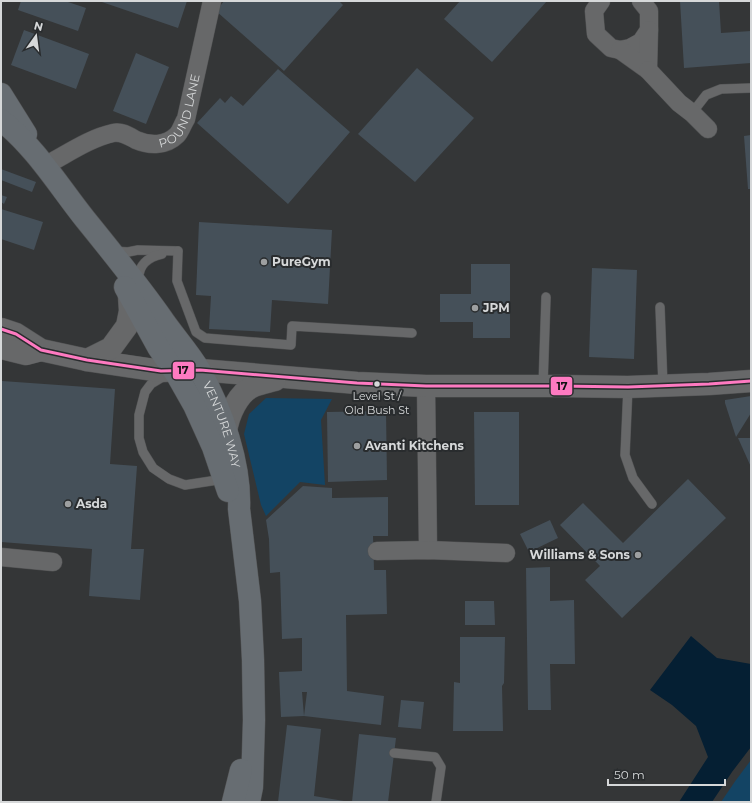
<svg xmlns="http://www.w3.org/2000/svg" width="752" height="803" font-family="Montserrat,sans-serif">
	<rect width="100%" height="100%" fill="#343637"/>
	<g fill="#134464">
		<path d="M266,398l66,1 -11,21 4,65 -25,-3 -34,34 -5,-11 -17,-71 5,-20z"/>
		<path d="M751,760v42h-30l15,-22z"/>
	</g>
	<path fill="#051f33" d="M691,636l26,22 34,6v83l-19,25 -20,30h-33l29,-45 -12,-31 -24,-21 -22,-15z"/>
	<g fill="#455059">
		<path d="M21,1h44l21,7 -8,23 -60,-21z"/>
		<path d="M99,1h88l-9,27z"/>
		<path d="M224,1h115l4,4 -59,66 -68,-60z"/>
		<path d="M460,1h87l-55,61 -48,-43z"/>
		<path d="M680,1h39l2,32 30,-2v32l-67,5z"/>
		<path d="M24,30l65,24 -13,35 -65,-24z"/>
		<path d="M136,53l33,14 -23,57 -33,-13z"/>
		<path d="M417,68l57,50 -59,64 -57,-48z"/>
		<path d="M278,69l72,63 -62,72 -91,-81 23,-25 5,5 6,-7 12,10z"/>
		<path d="M751,135v54h-3l-4,-53z"/>
		<path d="M1,169l35,13 -4,10 -31,-12z"/>
		<path d="M1,195l6,2 -3,7 -3,-2z"/>
		<path d="M1,209l42,13 -9,28 -33,-11z"/>
		<path d="M199,222l133,8 -4,74 -56,-4 -2,32 -61,-3 2,-33 -15,-1z"/>
		<path d="M471,264h39v74h-37v-16h-33v-28h31z"/>
		<path d="M592,268l45,2 -3,89 -45,-2z"/>
		<path d="M2,381l113,8 -5,75 27,2 -6,83h13l-4,51 -51,-4 3,-47 -91,-7z"/>
		<path d="M751,396v17l-15,24 -11,-34v-3z"/>
		<path d="M386,411l1,69 -59,2 -1,-70z"/>
		<path d="M474,412h45v93h-44z"/>
		<path d="M738,438h13v29z"/>
		<path d="M688,479l38,39 -104,100 -37,-38 15,-14 -40,-41 23,-22 40,40z"/>
		<path d="M303,486l29,2v10l56,-1v39h-15l1,34h12l1,44 -41,1 1,76 37,5 -3,29 -77,-9 3,-24h-5l2,24 -23,1 -2,-45 23,-1v-33l-20,1 -2,-67 -10,1 -1,-34 -3,-19z"/>
		<path d="M550,520l8,18 -29,14 -9,-18z"/>
		<path d="M550,567v34l24,-1 1,64h-25l1,46h-23l-2,-142z"/>
		<path d="M465,601h29l1,24h-30z"/>
		<path d="M460,637h45l-1,46 -2,3 1,45h-50l1,-49 6,1z"/>
		<path d="M401,700l23,2 -3,27 -23,-2z"/>
		<path d="M287,725l34,4 -7,67 36,6h-72z"/>
		<path d="M359,734l37,4 -8,64h-36z"/>
	</g>
	<g fill="none" stroke-linecap="round" stroke-linejoin="round">
		<defs>
			<g id="service">
				<path d="M692,113l14,-18 15,-6 30,-1"/>
				<path d="M113,251l15,1 10,-2 40,1"/>
				<path d="M178,251l-1,30 19,51 9,6 86,7 1,-19 120,7"/>
				<path d="M139,282c-2,-17 9,-25 23,-28"/>
				<path d="M660,307l3,79"/>
				<path d="M166,375l-15,9 -6,8 -6,23v23l4,14 10,16 16,11 16,6 39,-6"/>
				<path d="M543,386l3,-89"/>
				<path d="M628,387l-3,68 8,23 19,26"/>
				<path d="M394,753l41,4 6,10 -5,35"/>
			</g>
			<g id="minor">
				<path d="M601,1l-7,10 2,23 15,14 9,2 10,-2 11,-6 8,-12v-19l-8,-10"/>
				<path d="M620,50l28,20 1,-40"/>
				<path d="M648,70l31,33 13,10 16,16"/>
				<path id="s1" d="M46,165c21,-11 44,-27 67,-32 9,-2 16,3 23,7 14,6 30,6 41,-5 4,-4 6,-12 9,-16l26,-118"/>
				<path d="M426,386l2,164"/>
				<path d="M377,551l51,-1 78,3"/>
				<path d="M1,557l52,5"/>
			</g>
			<g id="tertiary">
				<path d="M200,370l157,13 69,3h133l69,1 81,-3 42,-3"/>
				<path d="M226,432c2,-16 12,-40 28,-46 7,-3 14,-4 21,-6"/>
			</g>
			<g id="secondary">
				<path d="M1,329l15,5 25,16 46,10 74,11 29,-1"/>
				<path d="M1,348l25,6 15,-4"/>
				<path d="M87,360l24,-12 16,-22 3,-15 -1,-16"/>
			</g>
			<g id="primary">
				<path d="M1,94l25,40"/>
				<path id="s2" d="M1,120c35,28 57,65 84,99 26,32 52,64 76,98 12,18 28,35 39,54 22,39 41,93 39,138l11,92 3,59 1,60 -2,67 -3,15"/>
				<path d="M125,287l33,60 19,28 17,30 19,42 15,44"/>
				<path d="M233,802l8,-32"/>
			</g>
		</defs>
		<use href="#service" stroke="#515253" stroke-width="10"/>
		<use href="#minor" stroke="#515253" stroke-width="19"/>
		<use href="#tertiary" stroke="#515253" stroke-width="23"/>
		<use href="#secondary" stroke="#515253" stroke-width="23"/>
		<use href="#primary" stroke="#515253" stroke-width="23"/>
		<use href="#service" stroke="#676869" stroke-width="9"/>
		<use href="#minor" stroke="#676869" stroke-width="18"/>
		<use href="#tertiary" stroke="#676869" stroke-width="22"/>
		<use href="#secondary" stroke="#676869" stroke-width="22"/>
		<use href="#primary" stroke="#676d72" stroke-width="22"/>
		<defs>
			<path id="bus-1" d="M1,329l15,5 25,16 46,10 74,11 39,-1 157,13 69,3h133l69,1 81,-3 42,-3"/>
		</defs>
		<use href="#bus-1" stroke="#292c2e" stroke-width="6"/>
		<use href="#bus-1" stroke="#fe7ac1" stroke-width="3"/>
	</g>
	<g fill="#9d9fa0" stroke="#292c2e" stroke-width="1.5">
		<circle cx="264" cy="262" r="4"/>
		<circle cx="475" cy="308" r="4"/>
		<circle cx="357" cy="446" r="4"/>
		<circle cx="68" cy="504" r="4"/>
		<circle cx="638" cy="555" r="4"/>
	</g>
	<circle fill="#d6d8d9" stroke="#292c2e" stroke-width="1.5" cx="377" cy="384" r="3.5"/>
	<g text-anchor="middle" stroke-width="4" stroke-linejoin="round" paint-order="stroke">
		<g font-size="11" fill="#d6d8d9" stroke="#292c2e">
			<text x="377" y="400">Level St /<tspan x="377" dy="14">Old Bush St</tspan></text>
		</g>
		<g font-size="12" fill="#d6d8d9" stroke="#292c2e">
			<text dy="4" stroke="none"><textPath href="#s1" startOffset="165">POUND LANE</textPath></text>
			<text dy="4" stroke="none"><textPath href="#s2" startOffset="379">VENTURE WAY</textPath></text>
		</g>
		<g font-size="12" font-weight="bold" fill="#d6d8d9" stroke="#292c2e" text-anchor="start">
			<text x="272" y="266">PureGym</text>
			<text x="483" y="312">JPM</text>
			<text x="365" y="450">Avanti Kitchens</text>
			<text x="76" y="508">Asda</text>
			<text x="630" y="559" text-anchor="end">Williams &amp; Sons</text>
		</g>
	</g>
	<g stroke="#292c2e" stroke-width="1.5">
		<rect x="172" y="361" width="23" height="19" rx="4" fill="#fe7ac1"/>
		<rect x="550" y="376" width="23" height="20" rx="4" fill="#fe7ac1"/>
	</g>
	<g font-size="11" text-anchor="middle" font-weight="bold" fill="#111">
		<text x="183" y="374">17</text>
		<text x="562" y="390">17</text>
	</g>
	<rect width="752" height="803" fill="none" stroke="#d6d8d9" stroke-width="4"/>
	<g transform="translate(36 36) rotate(14)" stroke="#292c2e" stroke-width="3" paint-order="stroke">
	<path d="M0-3L7 15L0 10L-7 15Z" fill="#d6d8d9"/>
	<text y="-6" font-size="11" font-weight="bold" text-anchor="middle" fill="#d6d8d9">N</text>
	</g>
	<path d="M608 779v6h117v-6" fill="none" stroke="#d6d8d9" stroke-width="2"/>
	<text x="614" y="779" font-size="12" fill="#d6d8d9" stroke="#292c2e" stroke-width="3" paint-order="stroke">50 m</text>
</svg>
